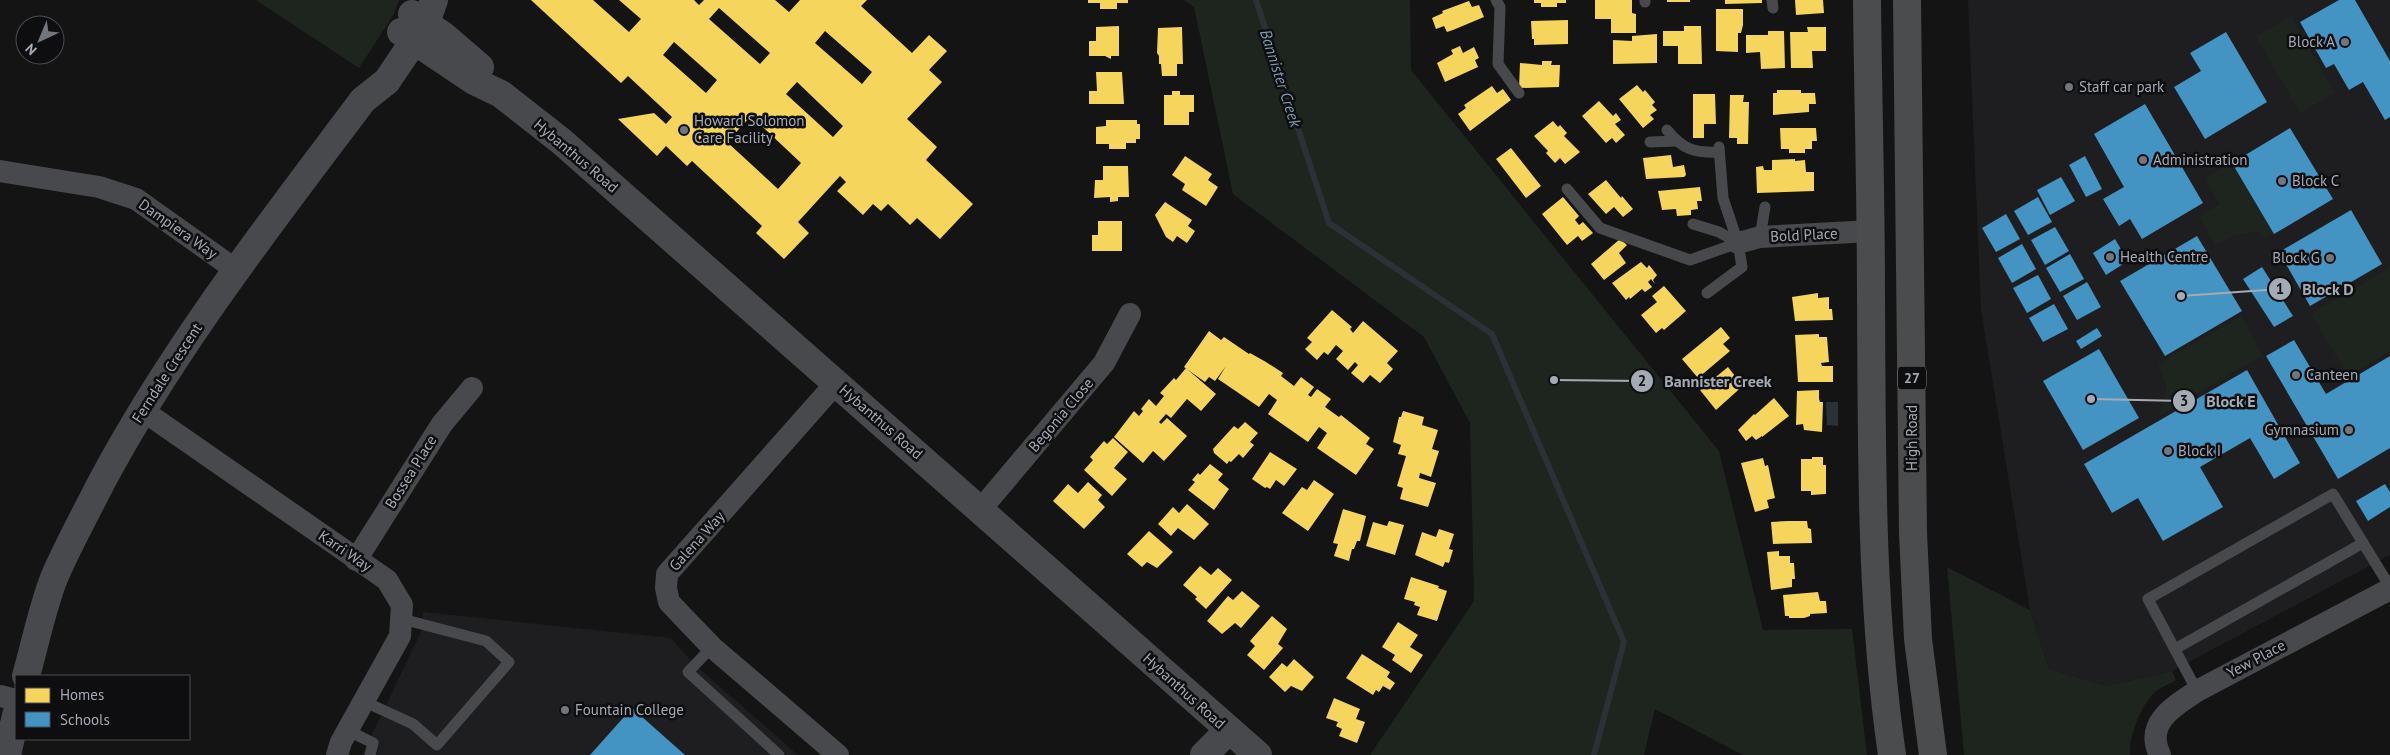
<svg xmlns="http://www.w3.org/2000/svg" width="2390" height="755" font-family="'PT Sans',sans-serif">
	<rect width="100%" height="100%" fill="#141414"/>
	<g fill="#1e1e20">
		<path d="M1968,0h422v555l-218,116 -65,15 -58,-17 -19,-59 -49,-300z"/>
		<path d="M423,612l248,26 23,26 104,91h-436l60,-125z"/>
	</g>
	<g fill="#1e241e">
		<path d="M256,0h143l-5,14 -35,54z"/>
		<path d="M1184,0h226l1,70 308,381 44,179 89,-1 15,126h-124l-88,-46 -11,46h-274l104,-154 -4,-178 -46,-86 -191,-143 -39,-187z"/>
		<path d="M2291,16l44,77 -35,20 -44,-77z"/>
		<path d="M2232,163l42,71 -9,5 -8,-8 -24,5 -17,9 -17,-28 21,-13 -15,-26z"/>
		<path d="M2390,267v84l-42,25 -37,-62z"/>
		<path d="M2241,316l22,39 -104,61 8,-27 -9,-25z"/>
		<path d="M1947,567l83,43 19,59 58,17 65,-15 4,9c-6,4 -15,7 -21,12 -14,14 -26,43 -25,63h-166z"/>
	</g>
	<path fill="#2a3137" d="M1826,402h12v24l-11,-1z"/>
	<g fill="#f6d55c" fill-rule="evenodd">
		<path d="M531,0h62l36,32 12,-13 -22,-19h75l5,5 5,-5h71l14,12 11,-12h67l-6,6 51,47 17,-18 18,16 -18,19 13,12 -35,37 30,28 -11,13 47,44 -33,35 -23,-21 -7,7 -22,-21 -7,7 -8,-7 -10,11 -26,-24 9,-9 -6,-6 -42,46 11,11 -25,26 -28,-26 6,-7 -70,-65 -5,5 -21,-20 -9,10 -39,-37 36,-6 12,11 6,-7 -44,-41 -7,7zM719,8l51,45 -10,11 -51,-45zM825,31l47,41 -10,12 -47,-41zM674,42l43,38 -11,13 -43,-38zM797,82l46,44 -10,11 -47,-43zM751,116l50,47 -23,26 -51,-47z"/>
		<path d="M1088,0h40v3h-11v6h-17v-6h-12z"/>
		<path d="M1534,0h32v3h-9v4h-16v-4h-7z"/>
		<path d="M1595,0h37v13l4,1v19h-25v-14h-16z"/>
		<rect x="1667" y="0" width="23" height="2"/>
		<path d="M1725,0h37v3l-37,1z"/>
		<path d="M1795,0h28l1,13 -28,2z"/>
		<path d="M1469,1l3,6 7,-2 5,12 -31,13 -6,2 -3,-6 -8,3 -4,-11 11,-5 -1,-2z"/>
		<path d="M1716,9h27v16l-2,8h-3v19l-22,-1z"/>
		<path d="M1568,20v24l-34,1v-6h-2l-1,-18z"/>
		<path d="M1119,26v30h-8v3l-6,-3h-16v-15h7v-14z"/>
		<path d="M1684,26h17l1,38h-24v-18h-15v-15h21z"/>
		<path d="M1182,27l1,37h-6v12h-15l-1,-12h-2v-8l-2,-3 1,-25z"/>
		<path d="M1807,27h19v24h-14l1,17h-22l-1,-36h18z"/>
		<path d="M1768,31h16l1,37 -24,1 -1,-17 -14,1v-18h22z"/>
		<path d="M1657,34v29l-44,1v-24l19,1v-5z"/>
		<path d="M1460,46l3,7 11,-6 5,11 -4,2 3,7 -33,15 -8,-19 16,-9 -2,-4z"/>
		<path d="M1542,61h10l-1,4h9l-1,22 -40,1 1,-25 22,2z"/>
		<path d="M1096,72h26l2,32h-35v-13h8z"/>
		<path d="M1637,85l6,7 2,-2 10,12 -3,3 5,5 -7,5 4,4 -11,9 -24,-29z"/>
		<path d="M1492,86l5,7 6,-4 8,11 -41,31 -12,-17 8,-6 -2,-3z"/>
		<path d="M1777,90h24v3h14l1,11h-7v8l-36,3v-22h4z"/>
		<path d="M1172,91h8v4h14v17h-5v13h-25v-30h8z"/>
		<path d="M1693,94h22l1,30h-12v14h-11z"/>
		<path d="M1730,95h14l-1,7h6l-1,42h-11v-6h-8z"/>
		<path d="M1599,101l14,15 3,-3 5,7 -6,4 10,11 -9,8 -4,-5 -6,5 -24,-27z"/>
		<path d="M1106,120h31v4h3v15h-4v4h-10v6h-17v-5h-13v-17l10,-1z"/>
		<path d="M1553,121l5,6 2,-2 7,8 -3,3 16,16 -15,12 -5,-6 -5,5 -9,-10 2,-2 -14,-15z"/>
		<path d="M1780,128h36l1,13h-5v8h-7v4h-16v-4h-8z"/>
		<path d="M1511,148l30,38 -15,12 -30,-39z"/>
		<path d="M1671,155l2,12 11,-2 2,10 -2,2 -38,2 -3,-21z"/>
		<path d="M1185,156l27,18 -4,6 10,7 -12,19 -24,-16 3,-6 -13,-9z"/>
		<path d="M1795,159v2l10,-1 1,12h8v19l-57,2 -1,-26 7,-1 1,4h8v-10z"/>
		<path d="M1103,166h25l1,31h-11v4l-8,1v-5l-16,1 1,-18h8z"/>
		<path d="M1606,180l15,18 1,-2 11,13 -10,8 -9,-10 -8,7 -18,-20z"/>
		<path d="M1700,187l2,14h-5l1,8 -7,1v5l-14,1 -1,-7 -14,1 -4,-19z"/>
		<path d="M1563,197l16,19 -4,4 4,5 4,-3 10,11 -11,8 -4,-5 -11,9 -25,-31z"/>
		<path d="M1165,202l27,18 -4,6 7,5 -8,12 -10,-7 -4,6 -7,-5 -11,-22z"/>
		<path d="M1098,221h24v30h-30v-16h6z"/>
		<path d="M1620,239l7,6 -8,8 7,10 -22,17 -13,-16z"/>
		<path d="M1641,262l6,6 2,-3 8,10 -4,5 2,4 -4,-5 -3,3 4,5 -7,5 -3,-3 -12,10 -1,-2 -3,3 -14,-17z"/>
		<path d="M1664,286l22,25 -22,19 -2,-2 -6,5 -15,-18 16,-13 -5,-6z"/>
		<path d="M1818,293v5l11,-1v12h3l1,11 -38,1 -3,-24z"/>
		<path d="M1332,310l20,17 -2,2 3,4 10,-12 35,30 -11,12 6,6 -13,14 -10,-8 -7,8 -12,-10 7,-8 -3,-3 -7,8 -12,-11 7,-8 -7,-6 -8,10 -4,-3 -7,8 -12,-11 7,-7 -5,-4z"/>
		<path d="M1721,327l9,11 -7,6 7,7 -32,27 -16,-19z"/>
		<path d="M1209,331l12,9 3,-3 25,17 1,-1 16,9 17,11 -2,3 13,10 7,-9 13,10 -6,8 3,2 6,-8 14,10 -6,8 14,10 2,-2 29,23 -4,6 8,5 -18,26 -39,-27 10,-15 -8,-6 -11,15 -40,-28 9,-14 -8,-6 -10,13 -41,-28 8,-13 -11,15 -6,-4 -4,5 -21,-15z"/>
		<path d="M1819,334v3h8l2,25 -8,1 1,3h11v16h-35l-3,-47z"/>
		<path d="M1728,367l7,9 3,-2 8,9 -30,27 -16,-20z"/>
		<path d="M1186,368l30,26 -15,17 -14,-12 -16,19 -5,-4 -7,8 2,2 6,-6 20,18 -23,25 -11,-10 -10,12 -29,-26 20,-26 5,5 4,-5 -2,-2 8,-10 7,7 8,-10 -4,-3 14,-15 2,2z"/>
		<path d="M1819,390v9l1,3h3l-1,30 -18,-2 -1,-6 -7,1 1,-34z"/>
		<path d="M1774,398l15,18 -27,21v-1l-6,4 -4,-4 -6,5 -8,-11 16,-16 1,1z"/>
		<path d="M1403,411l21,6 -2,8 16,5 -6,19 7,2 -8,26 -11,-4 -1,5 17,5 -8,24 -28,-8 3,-11 -6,-2 9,-30 -8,-2 3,-9 -8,-3 6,-25h2z"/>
		<path d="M1245,422l13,11 -8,9 4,3 -11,13 -4,-4 -8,8 -2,-1 -2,3 -13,-11 -1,-4 21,-23 4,3z"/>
		<path d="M1113,438l15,14 -14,16 13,11 -15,17 -28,-26 9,-10 -3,-3 14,-16 3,3z"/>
		<path d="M1270,452l27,17 -13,17 -8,-6 -6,9 -3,-2 -2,1 -13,-9z"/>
		<path d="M1812,457h11v8h3v29l-15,1v-4h-10v-32h11z"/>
		<path d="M1763,458l2,8 3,-1 7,33 -8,2 2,8 -14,4 -14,-49z"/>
		<path d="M1210,464l13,10 -5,6 11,9 -15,21 -26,-20 7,-8 -3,-2 6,-7 2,2z"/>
		<path d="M1314,480l20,14 -26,37 -26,-18 20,-26 5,3z"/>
		<path d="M1088,482l14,13 -4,5 7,7 -21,22 -31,-28 15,-17 10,9z"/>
		<path d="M1187,504l22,20 -15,16 -16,-12 -7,8 -13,-12 15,-17 6,6z"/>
		<path d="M1343,509l23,7 -6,25h-3l-3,8h-2l-3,12 -15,-5 4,-12 -5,-1z"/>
		<path d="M1389,521l15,4 -9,30 -29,-9 7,-24 14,4z"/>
		<path d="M1788,521h19l1,7 3,1 1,14 -39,1 -2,-22z"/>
		<path d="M1439,529l15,5 -5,15 4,1 -4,13 -4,-1 -2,5 -28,-12 7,-23 14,5z"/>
		<path d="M1149,531l24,21 -16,16 -10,-6 -5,5 -15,-13z"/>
		<path d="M1779,551v5h11v7h4l1,16h-3v8l-21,3 -4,-38z"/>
		<path d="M1200,566l11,9 7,-7 14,12 -26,29 -11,-10 2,-2 -14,-12z"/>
		<path d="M1411,577l28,9 -1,2 9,3 -10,30 -20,-6 3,-8 -6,-2 1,-3 -11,-3z"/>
		<path d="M1242,591l18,15 -19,22 -6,-5 -13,11 -15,-13 21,-25 5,4z"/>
		<path d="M1818,592l2,9h6l1,12 -17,1v2l-6,2h-15v-2h-4l-2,-21z"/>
		<path d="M1272,616l15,13 -9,15 5,4 -19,22 -17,-15 8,-9 -5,-5z"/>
		<path d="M1398,622l20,13 -8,12 13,8 -12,18 -19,-13 3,-5 -13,-8z"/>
		<path d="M1362,654l28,18 -3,5 8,6 -5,7 -7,-4 -4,6 -3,-2 -3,5 -27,-17z"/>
		<path d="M1294,659l20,18 -12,14 -11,-5 -6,6 -16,-15 13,-14 5,4z"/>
		<path d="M1334,698l26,11 -4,10 9,3 -8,21 -18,-7 3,-7 -6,-3 2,-4 -12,-4z"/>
	</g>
	<g fill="#4393c3">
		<path d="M2339,0h16l35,61v56l-5,3 -22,-38 -14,8 -15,-26 -8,4 -26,-46z"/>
		<path d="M2226,32l41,70 -62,37 -31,-52 27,-16 -11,-18z"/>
		<path d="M2145,104l58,99 -61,36 -12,-20 -11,7 -16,-27 21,-12 -30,-53z"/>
		<path d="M2290,128l43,71 -59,35 -42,-71z"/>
		<path d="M2085,156l17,33 -16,8 -17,-32z"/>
		<path d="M2061,177l14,24 -25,14 -13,-25z"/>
		<path d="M2038,197l14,25 -24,13 -14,-24z"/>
		<path d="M2351,210l31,54 -72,42 -31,-54z"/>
		<path d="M2006,214l14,25 -24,13 -14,-24z"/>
		<path d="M2055,227l14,24 -24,14 -14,-25z"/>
		<path d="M2197,236l45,75 -77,45 -45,-75z"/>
		<path d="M2115,239l13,22 -22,14 -13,-22z"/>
		<path d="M2022,244l14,25 -24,14 -14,-25z"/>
		<path d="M2070,254l14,25 -24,13 -14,-24z"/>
		<path d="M2262,267l31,49 -19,11 -31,-48z"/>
		<path d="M2038,275l13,24 -24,14 -14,-25z"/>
		<path d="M2087,282l14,25 -24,13 -14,-24z"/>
		<path d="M2054,304l14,25 -25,13 -14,-24z"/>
		<path d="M2097,328l5,8 -21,13 -5,-8z"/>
		<path d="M2294,340l32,54 64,-38v92l-52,31 -72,-123z"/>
		<path d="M2099,349l40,69 -56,32 -40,-69z"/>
		<path d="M2247,370l53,93 -26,16 -24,-41 -50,29 23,40 -60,34 -25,-43 -26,15 -28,-49z"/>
		<path d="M2385,484l5,8v15l-22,14 -12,-20z"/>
		<path d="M632,708l53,47h-95z"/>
	</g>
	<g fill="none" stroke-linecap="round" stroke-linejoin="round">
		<path stroke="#2a3137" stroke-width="6" d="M1256,0l73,223 163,111 132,308 -30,113"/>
		<g stroke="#48494c" stroke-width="11">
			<path d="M1496,0l4,7 -2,57 21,29"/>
			<path d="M1645,0v2"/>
			<path d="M1772,0l1,8"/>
			<path d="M1667,130c16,20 28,23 52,22"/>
			<path d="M1650,142l27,-1"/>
			<path d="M1567,189l33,39 90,32 48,-17"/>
			<path d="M1693,224l26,8 19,11"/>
			<path d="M1760,237l5,-30"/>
			<path d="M1707,293l35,-26 -4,-24 -15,-45 -4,-51"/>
			<path d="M712,647l-24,25 91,83"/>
			<path d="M2175,649l188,-106"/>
			<path d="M2197,691l-49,-92 185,-105 57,93"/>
			<path d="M363,701l50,23 24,21 72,-83 -23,-21 -84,-22"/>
			<path d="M347,730l26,13 -3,12"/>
		</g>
		<g stroke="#48494c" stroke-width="22">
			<path d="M0,171l99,16 37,12 100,71"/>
			<path d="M1738,243l22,-6 111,-6"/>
			<path d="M836,383l-169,191 -1,14 3,14 16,17 27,28 126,108"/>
			<path d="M142,410l245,170 15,25 -2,31 -59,106 -4,13"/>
			<path d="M981,509l123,-146 26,-49"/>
			<path d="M356,560l86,-136 30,-36"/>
			<path d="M0,696l16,4"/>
			<path d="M2160,755c-16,-32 14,-49 37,-64l193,-102"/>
		</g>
		<g stroke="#48494c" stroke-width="28">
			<path d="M412,14l32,22 36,31"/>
			<path d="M401,32l73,49 27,13 60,47 697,614"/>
			<path d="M26,676c9,-32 16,-67 28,-98 14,-33 31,-63 47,-95 73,-137 169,-259 262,-383l24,-19 39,-58 8,-23"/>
			<path d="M7,755l9,-40"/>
			<path d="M1204,755l25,-25"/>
		</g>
		<g stroke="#4a4c4e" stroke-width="28">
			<path d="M1867,0c1,99 4,197 4,296 1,154 -1,307 21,459"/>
			<path d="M1907,0l6,533 5,106 15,116"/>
		</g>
	</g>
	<g fill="#72767d" stroke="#0e0e10" stroke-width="2">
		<circle cx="2345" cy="42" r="5"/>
		<circle cx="2069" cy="87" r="5"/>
		<circle cx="684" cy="130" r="5"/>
		<circle cx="2143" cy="160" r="5"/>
		<circle cx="2282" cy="181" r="5"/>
		<circle cx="2110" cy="257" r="5"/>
		<circle cx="2330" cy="258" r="5"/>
		<circle cx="2296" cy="375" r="5"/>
		<circle cx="2349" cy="430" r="5"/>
		<circle cx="2168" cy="451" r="5"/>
		<circle cx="565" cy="710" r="5"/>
	</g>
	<g text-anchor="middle" stroke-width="5" stroke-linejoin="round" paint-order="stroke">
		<rect fill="#0e0e10" stroke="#787c84" stroke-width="1" x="1898" y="366.5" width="28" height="23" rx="4"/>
		<g font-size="14" font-weight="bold" fill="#a5abb5">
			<text x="1912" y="383">27</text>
		</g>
		<g font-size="15" fill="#a5abb5" stroke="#0e0e10" text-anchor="start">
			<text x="2335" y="47" text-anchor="end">Block A</text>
			<text x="2079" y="92">Staff car park</text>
			<text x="694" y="126">Howard Solomon<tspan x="694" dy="17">Care Facility</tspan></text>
			<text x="2153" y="165">Administration</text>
			<text x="2292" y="186">Block C</text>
			<text x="2120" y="262">Health Centre</text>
			<text x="2320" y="263" text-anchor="end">Block G</text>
			<text x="2306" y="380">Canteen</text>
			<text x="2339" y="435" text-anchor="end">Gymnasium</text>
			<text x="2178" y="456">Block I</text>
			<text x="575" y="715">Fountain College</text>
		</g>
		<g font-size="15" fill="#a5abb5" stroke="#0e0e10">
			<text transform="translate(576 156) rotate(40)" y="5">Hybanthus Road</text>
			<text transform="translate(178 229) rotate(35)" y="5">Dampiera Way</text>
			<text transform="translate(1804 235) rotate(-3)" y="5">Bold Place</text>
			<text transform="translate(167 373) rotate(-57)" y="5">Ferndale Crescent</text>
			<text transform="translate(1061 415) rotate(-50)" y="5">Begonia Close</text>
			<text transform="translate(881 422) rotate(41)" y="5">Hybanthus Road</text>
			<text transform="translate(1912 438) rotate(-90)" y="5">High Road</text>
			<text transform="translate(411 472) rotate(-58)" y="5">Bossea Place</text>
			<text transform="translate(697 541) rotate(-48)" y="5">Galena Way</text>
			<text transform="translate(345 551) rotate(34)" y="5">Karri Way</text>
			<text transform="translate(2256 659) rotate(-28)" y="5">Yew Place</text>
			<text transform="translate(1184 691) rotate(42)" y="5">Hybanthus Road</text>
		</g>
		<g font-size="16" font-style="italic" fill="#7c9baf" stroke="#0e0e10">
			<text transform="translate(1281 78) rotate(72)" y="6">Bannister Creek</text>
		</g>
	</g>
	<path fill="none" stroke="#a5abb5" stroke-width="2" d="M2181 296L2280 289M1554 380L1642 381M2091 399L2184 401"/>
	<g fill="#a5abb5" stroke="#0e0e10" stroke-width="2">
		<circle cx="2181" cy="296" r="5"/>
		<circle cx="1554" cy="380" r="5"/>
		<circle cx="2091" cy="399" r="5"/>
		<circle cx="2280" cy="289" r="12"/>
		<circle cx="1642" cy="381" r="12"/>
		<circle cx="2184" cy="401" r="12"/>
	</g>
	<g font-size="15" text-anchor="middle" font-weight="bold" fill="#111">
		<text x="2280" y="294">1</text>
		<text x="1642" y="386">2</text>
		<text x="2184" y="406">3</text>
	</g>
	<g font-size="16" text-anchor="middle" font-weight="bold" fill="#a5abb5" stroke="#0e0e10" stroke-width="5" stroke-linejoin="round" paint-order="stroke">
		<text x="2328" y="295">Block D</text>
		<text x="1718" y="387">Bannister Creek</text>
		<text x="2231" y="407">Block E</text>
	</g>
	<rect x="15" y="675" width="175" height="65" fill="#0e0e10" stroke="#4a4d52"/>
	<rect x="25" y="688" width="25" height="15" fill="#f6d55c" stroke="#4a4d52"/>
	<text x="60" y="700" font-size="15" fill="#a5abb5">Homes</text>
	<rect x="25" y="712" width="25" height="15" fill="#4393c3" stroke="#4a4d52"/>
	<text x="60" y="725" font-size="15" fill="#a5abb5">Schools</text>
	<g transform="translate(40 40) rotate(224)"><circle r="24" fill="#0e0e10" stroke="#4a4d52"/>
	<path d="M0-4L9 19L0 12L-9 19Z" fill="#72767d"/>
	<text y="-8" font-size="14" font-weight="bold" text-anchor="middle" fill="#a5abb5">N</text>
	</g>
</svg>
